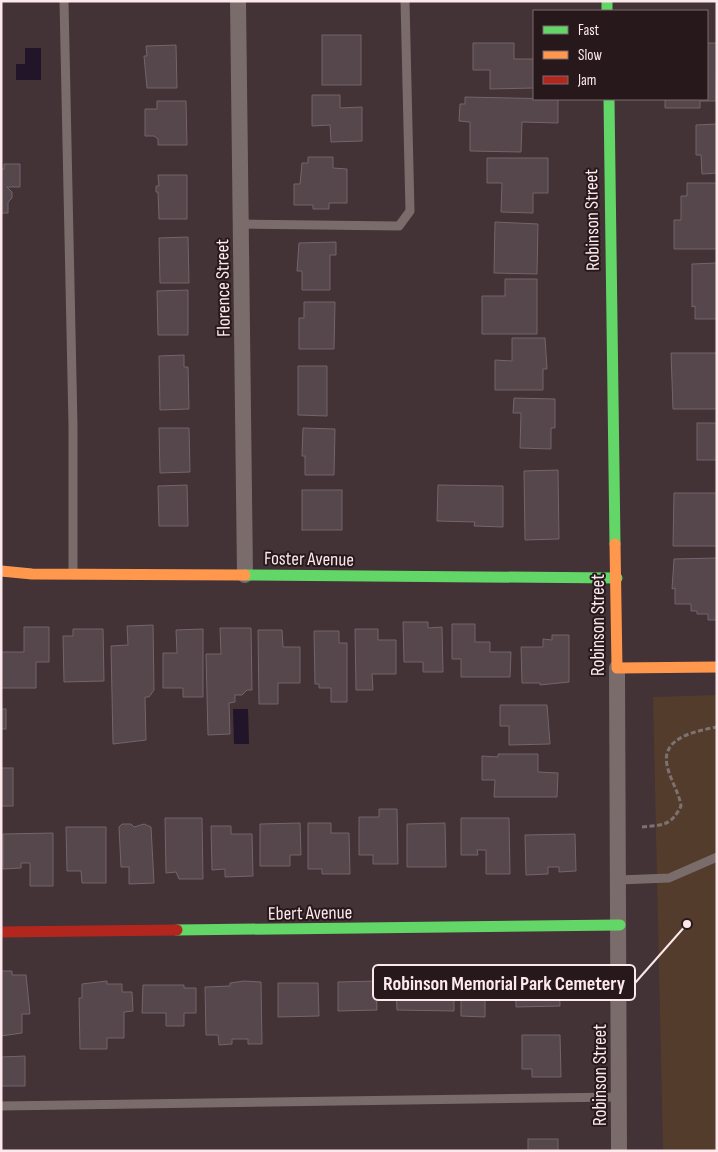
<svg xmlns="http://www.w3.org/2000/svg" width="718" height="1152" font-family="'Sofia Sans Condensed',sans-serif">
	<rect width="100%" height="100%" fill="#433236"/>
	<path fill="#533c2b" d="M717,695v456h-54l-10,-454z"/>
	<g fill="#22152a">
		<path d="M25,48h16v32h-25v-16h9z"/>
		<path d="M233,709h15l1,35h-15z"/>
	</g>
	<g fill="#55474c" stroke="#73656b">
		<rect x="322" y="35" width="39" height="50"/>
		<path d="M473,43h41v16h20v29l-44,1v-19h-17z"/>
		<path d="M707,43h10l-1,58h-16v7h-35v-9h42z"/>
		<path d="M176,45l1,43h-30l-3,-32h3l-1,-10z"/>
		<path d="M312,95h28v13l22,-1v34l-31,1 -1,-17 -18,1z"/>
		<path d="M465,97l93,2v24l-36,-1 -1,30 -51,-1v-29l-11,-1 1,-17h5z"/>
		<path d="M157,101h29l1,44h-29v-6l-4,-3h-9v-27h12z"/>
		<path d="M717,124v49l-15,1 -1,-19h-5v-30z"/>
		<path d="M308,157h25v11l14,1v34h-18v6h-16v-4h-19v-21h6l2,-21h6z"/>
		<path d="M487,158h61v35h-15v20l-32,-1 1,-29h-15z"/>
		<path d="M4,164h16v23h-13l5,5v6l-4,4v11h-7v-44h3z"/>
		<path d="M158,175h29v44h-28l-1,-27h-2v-6h3z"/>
		<path d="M687,183h30v66h-43v-29h7v-24h6z"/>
		<path d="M495,222l43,2 -1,50 -43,-1z"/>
		<path d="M188,237l1,46h-29l-1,-45z"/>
		<path d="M336,242v13h-6v35h-28v-19h-5l2,-28z"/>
		<path d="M717,263v56h-22v-13l-3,1v-43z"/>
		<path d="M505,279h32v55h-55v-38h23z"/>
		<path d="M188,290v45h-30l-1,-44z"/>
		<path d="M304,302h31l-1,47h-35v-31h5z"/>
		<path d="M512,338h33l2,31h-4v21h-48v-30l17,1z"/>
		<path d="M717,349v60h-44l-2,-56h45z"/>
		<path d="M184,355v12h4l1,42 -29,1 -1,-54z"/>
		<path d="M298,366h29v50l-29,-1z"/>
		<path d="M514,398l41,1v29h-4v21l-31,-1 1,-35h-8z"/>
		<rect x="697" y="423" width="20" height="37"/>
		<path d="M159,428h30l1,44 -30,1z"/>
		<path d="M303,428l32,1 -1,46h-29v-19h-3z"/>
		<path d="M558,470l1,69 -34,1 -1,-69z"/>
		<path d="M187,485l1,41h-29l-1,-40z"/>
		<path d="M438,485l65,1v41l-29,-1 1,-4 -38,-1z"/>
		<rect x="302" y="490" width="40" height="40"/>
		<path d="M674,493h43v53h-44z"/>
		<path d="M717,558v62h-9v-6h-11v-3h-6v-7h-16v-16l-3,1 2,-30z"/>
		<path d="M403,622h25v6l14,-1 1,45h-20v-10h-19z"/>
		<path d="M452,624h23v18h15v10h21l-1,25h-49v-18h-9z"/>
		<path d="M153,625l1,65 -5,7h-4l1,43 -33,4 -2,-98 17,-1 -1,-19z"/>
		<path d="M24,627h25v35h-13v26h-35v-36h23z"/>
		<path d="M220,628h31l1,62h-5l-5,5h-7v7l-6,1 1,31 -22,1 -2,-81h15z"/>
		<path d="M73,629h30l1,52 -40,1 -1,-46h10z"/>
		<path d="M203,629v68h-20v-9h-20v-35h14l-1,-23z"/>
		<path d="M355,629h23v11h18v34h-24l1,16h-17z"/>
		<path d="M258,630h24l1,17h17v36h-22v21h-19z"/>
		<path d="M314,631h25v12h8v59h-16v-14h-12v-4h-4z"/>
		<path d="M552,635h17v47l-29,3v-2h-18l-1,-36h22v-8l9,1z"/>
		<path d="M500,705h47l3,39 -41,1v-19h-9z"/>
		<rect x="1" y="709" width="5" height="20"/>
		<path d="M498,754h40v18l20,1 -1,24h-63l1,-17h-13v-24l16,1z"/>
		<rect x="1" y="768" width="12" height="38"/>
		<path d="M379,809h18l1,55h-25v-9h-14v-38h20z"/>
		<path d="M165,818h37l1,61h-24l-3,-7 -10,1z"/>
		<path d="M461,818h48l1,56h-24v-24h-9l1,5h-17z"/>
		<path d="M300,823l1,32h-11v11h-30v-42z"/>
		<path d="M308,823h23v10h18l1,41h-28v-5h-14z"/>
		<path d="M445,823l1,44h-39v-43z"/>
		<path d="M122,824h9l3,3 10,-3 7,3 3,56 -25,1v-17h-8l-2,-40z"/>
		<path d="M211,826h20v8h21l1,42 -28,1v-8l-13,1z"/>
		<path d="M66,827h40v56h-24l-1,-12h-14z"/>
		<path d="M53,833v53h-23v-23h-9v5l-18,1v-35z"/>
		<path d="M575,834l1,37 -17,1v-5h-11v7l-22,1 -1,-40z"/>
		<path d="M1,971h11v4h14l4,39h-8v19l-21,3z"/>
		<path d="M535,972v3l24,-1 1,32 -44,1 -1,-34z"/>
		<path d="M107,981v3h15v8h10l1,19 -9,1v26h-17v11h-27l-1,-51h3v-14z"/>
		<path d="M244,981l17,1 1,62h-14v-5h-16v5l-13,1 -1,-10h-12l-1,-48 25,-1v-3z"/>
		<path d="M376,981l1,29 -39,1v-29z"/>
		<path d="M415,982l39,1v28l-57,-1 -1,-23h20z"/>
		<path d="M278,983h40l1,33 -41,1z"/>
		<path d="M143,985h41v3h12v25h-12v13h-18v-13h-24z"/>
		<path d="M464,989h21v28l-24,-1v-21h3z"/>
		<path d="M522,1035h38l1,42h-29v-8h-10z"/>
		<path d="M25,1056v30h-24v-29z"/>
		<rect x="528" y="1139" width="30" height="12"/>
	</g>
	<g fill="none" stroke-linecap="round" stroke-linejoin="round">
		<path stroke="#7e7172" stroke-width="3" stroke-dasharray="5 2.5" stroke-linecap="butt" d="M642,827c21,-2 29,-1 39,-21 -2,-14 -11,-26 -14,-41 -6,-28 30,-34 50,-38"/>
		<g stroke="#7a6c6b" stroke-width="9">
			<path d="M64,1l9,425v147"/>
			<path d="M241,224l158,2 11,-15 -5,-210"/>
			<path d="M619,880l50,-2 48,-21"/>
			<path d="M1,1106l618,-9"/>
		</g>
		<g stroke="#7a6c6b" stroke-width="16">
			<path d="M238,1l7,574"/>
			<path d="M617,668l2,483"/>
		</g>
		<g stroke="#63d668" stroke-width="11">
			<path d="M607,1v10"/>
			<path d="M609,99l6,445"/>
			<path d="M245,575l372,3"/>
			<path d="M177,930l443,-5"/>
		</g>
		<g stroke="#ff974d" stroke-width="11">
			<path d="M615,544l2,124 100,-1"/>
			<path d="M1,571l31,3 213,1"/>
		</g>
		<path stroke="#b3261e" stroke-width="11" d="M1,932l176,-2"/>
	</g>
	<g text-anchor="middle" stroke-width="4" stroke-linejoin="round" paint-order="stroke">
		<g font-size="19" fill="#fde8ec" stroke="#26181b">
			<text transform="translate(591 220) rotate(-91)" y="7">Robinson Street</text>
			<text transform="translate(222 288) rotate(-91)" y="7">Florence Street</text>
			<text transform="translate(309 558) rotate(1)" y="7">Foster Avenue</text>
			<text transform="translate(597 625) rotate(-90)" y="7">Robinson Street</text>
			<text transform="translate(310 912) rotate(-1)" y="7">Ebert Avenue</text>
			<text transform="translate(599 1075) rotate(-90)" y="7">Robinson Street</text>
		</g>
	</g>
	<path fill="none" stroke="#fde8ec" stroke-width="2" d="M687 924L635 983"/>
	<circle fill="#fde8ec" stroke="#26181b" stroke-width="2" cx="687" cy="924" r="5"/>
	<rect fill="#26181b" stroke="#fde8ec" stroke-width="2" x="373" y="965" width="262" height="35" rx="5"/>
	<g font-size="20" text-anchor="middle" font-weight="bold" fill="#fde8ec">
		<text x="504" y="990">Robinson Memorial Park Cemetery</text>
	</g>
	<rect width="718" height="1152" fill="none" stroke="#fde8ec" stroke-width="5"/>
	<rect x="533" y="10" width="175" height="90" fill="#26181b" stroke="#7c6b6f"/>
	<rect x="543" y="26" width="25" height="8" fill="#63d668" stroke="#7c6b6f"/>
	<text x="578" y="35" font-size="15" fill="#fde8ec">Fast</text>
	<rect x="543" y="51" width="25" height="8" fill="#ff974d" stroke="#7c6b6f"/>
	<text x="578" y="60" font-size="15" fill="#fde8ec">Slow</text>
	<rect x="543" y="76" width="25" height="8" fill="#b3261e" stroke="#7c6b6f"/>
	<text x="578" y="85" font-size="15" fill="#fde8ec">Jam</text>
</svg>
